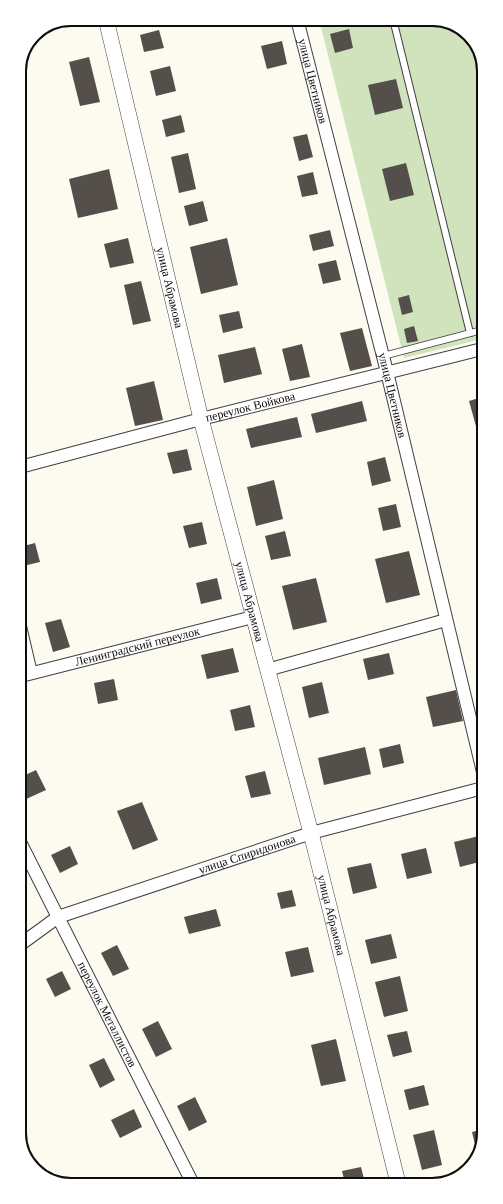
<svg xmlns="http://www.w3.org/2000/svg" width="503" height="1204" font-family="Georgia,serif">
	<rect width="100%" height="100%" fill="#fdfbef"/>
	<path fill="#d0e3bd" d="M319,19h117l28,11 17,25 1,284 -78,19z"/>
	<g fill="#544f4b">
		<path d="M349,29l4,19 -18,5 -5,-19z"/>
		<path d="M159,30l5,18 -20,4 -4,-17z"/>
		<path d="M282,41l5,23 -20,5 -6,-23z"/>
		<path d="M89,57l11,45 -20,4 -11,-44z"/>
		<path d="M170,66l6,25 -20,5 -6,-25z"/>
		<path d="M396,79l7,29 -28,7 -7,-30z"/>
		<path d="M181,115l4,17 -19,5 -4,-17z"/>
		<path d="M307,134l6,23 -14,4 -6,-24z"/>
		<path d="M188,153l8,36 -17,4 -8,-36z"/>
		<path d="M406,163l8,32 -24,6 -8,-32z"/>
		<path d="M109,169l9,40 -40,9 -9,-39z"/>
		<path d="M313,172l5,22 -16,3 -5,-21z"/>
		<path d="M203,201l5,20 -19,5 -5,-20z"/>
		<path d="M330,230l4,16 -21,5 -4,-16z"/>
		<path d="M128,238l6,25 -24,5 -6,-24z"/>
		<path d="M227,238l11,47 -37,9 -11,-47z"/>
		<path d="M336,260l5,20 -18,4 -5,-20z"/>
		<path d="M141,281l10,40 -18,4 -9,-40z"/>
		<path d="M409,295l4,17 -11,3 -4,-17z"/>
		<path d="M239,311l4,17 -20,5 -4,-18z"/>
		<path d="M414,326l4,15 -11,2 -3,-14z"/>
		<path d="M362,328l10,38 -22,5 -10,-38z"/>
		<path d="M302,344l8,33 -20,4 -8,-32z"/>
		<path d="M255,347l7,27 -38,9 -6,-28z"/>
		<path d="M154,381l9,39 -28,6 -9,-38z"/>
		<path d="M482,397v51l-13,-47z"/>
		<path d="M362,401l5,20 -51,12 -5,-19z"/>
		<path d="M297,417l5,20 -51,11 -5,-19z"/>
		<path d="M187,449l5,21 -19,4 -6,-21z"/>
		<path d="M385,457l6,24 -19,5 -5,-24z"/>
		<path d="M274,480l9,39 -27,7 -9,-39z"/>
		<path d="M20,492l5,19 -5,1z"/>
		<path d="M396,504l5,23 -18,4 -5,-23z"/>
		<path d="M202,522l5,22 -18,4 -6,-22z"/>
		<path d="M285,531l6,25 -20,4 -6,-24z"/>
		<path d="M35,543l5,19 -17,4 -3,-19z"/>
		<path d="M409,551l11,44 -34,8 -11,-44z"/>
		<path d="M217,578l5,21 -21,5 -5,-21z"/>
		<path d="M316,578l11,44 -34,8 -11,-44z"/>
		<path d="M61,619l9,28 -17,5 -8,-29z"/>
		<path d="M233,648l6,24 -32,7 -6,-24z"/>
		<path d="M389,653l5,21 -26,6 -5,-21z"/>
		<path d="M114,679l4,21 -20,4 -4,-21z"/>
		<path d="M322,682l7,31 -20,5 -7,-31z"/>
		<path d="M456,690l7,31 -30,6 -7,-30z"/>
		<path d="M250,705l5,22 -20,4 -5,-21z"/>
		<path d="M400,744l4,19 -21,5 -4,-19z"/>
		<path d="M365,747l6,27 -47,11 -6,-27z"/>
		<path d="M36,770l10,20 -22,10 -3,-6v-17z"/>
		<path d="M265,771l6,23 -20,4 -6,-22z"/>
		<path d="M142,802l16,38 -25,10 -16,-39z"/>
		<path d="M479,836l4,25 -23,6 -6,-25z"/>
		<path d="M70,846l8,18 -18,9 -9,-18z"/>
		<path d="M426,848l6,25 -25,6 -6,-25z"/>
		<path d="M371,863l6,25 -24,6 -6,-26z"/>
		<path d="M292,890l4,16 -15,3 -4,-16z"/>
		<path d="M216,909l5,17 -32,8 -5,-17z"/>
		<path d="M391,934l6,24 -26,6 -6,-24z"/>
		<path d="M117,945l12,24 -16,7 -12,-23z"/>
		<path d="M308,947l6,25 -23,5 -6,-25z"/>
		<path d="M62,971l9,18 -16,8 -9,-18z"/>
		<path d="M400,976l8,35 -24,6 -9,-35z"/>
		<path d="M158,1021l14,28 -16,8 -14,-28z"/>
		<path d="M407,1031l5,21 -19,5 -6,-22z"/>
		<path d="M336,1039l10,42 -25,5 -10,-41z"/>
		<path d="M104,1058l11,22 -15,8 -11,-23z"/>
		<path d="M424,1085l5,20 -20,5 -5,-20z"/>
		<path d="M195,1097l12,25 -18,9 -12,-25z"/>
		<path d="M134,1109l8,18 -22,11 -9,-18z"/>
		<path d="M484,1129v4l-7,20 -5,-21z"/>
		<path d="M434,1130l8,35 -20,5 -9,-35z"/>
		<path d="M361,1167l4,16h-20l-3,-12z"/>
	</g>
	<g fill="none" stroke-linecap="round" stroke-linejoin="round">
		<defs>
			<g id="service">
				<path d="M393,19l77,314"/>
				<path d="M383,356l99,-26"/>
			</g>
			<g id="minor">
				<path id="s1" d="M297,19l90,353 96,400"/>
				<path id="s2" d="M20,467l181,-48 281,-70"/>
				<path d="M20,626l11,47"/>
				<path d="M267,670l179,-50"/>
				<path id="s3" d="M21,676l232,-59"/>
				<path id="s4" d="M21,844l172,340"/>
				<path id="s5" d="M21,944l37,-27 253,-84 172,-45"/>
			</g>
			<g id="tertiary">
				<path id="s6" d="M106,19l95,400 110,414 87,350"/>
			</g>
		</defs>
		<use href="#service" stroke="#404040" stroke-width="8"/>
		<use href="#minor" stroke="#404040" stroke-width="14"/>
		<use href="#tertiary" stroke="#404040" stroke-width="16"/>
		<use href="#service" stroke="#fff" stroke-width="6"/>
		<use href="#minor" stroke="#fff" stroke-width="12"/>
		<use href="#tertiary" stroke="#fff" stroke-width="15"/>
	</g>
	<g text-anchor="middle" stroke-width="4" stroke-linejoin="round" paint-order="stroke">
		<g font-size="12" fill="#0d0d0d" stroke="#fff">
			<text dy="4" stroke="none"><textPath href="#s1" startOffset="64">улица Цветников</textPath></text>
			<text dy="4" stroke="none"><textPath href="#s6" startOffset="276">улица Абрамова</textPath></text>
			<text dy="4" stroke="none"><textPath href="#s1" startOffset="388">улица Цветников</textPath></text>
			<text dy="4" stroke="none"><textPath href="#s2" startOffset="238">переулок Войкова</textPath></text>
			<text dy="4" stroke="none"><textPath href="#s6" startOffset="600">улица Абрамова</textPath></text>
			<text dy="4" stroke="none"><textPath href="#s3" startOffset="120">Ленинградский переулок</textPath></text>
			<text dy="4" stroke="none"><textPath href="#s5" startOffset="245">улица Спиридонова</textPath></text>
			<text dy="4" stroke="none"><textPath href="#s6" startOffset="924">улица Абрамова</textPath></text>
			<text dy="4" stroke="none"><textPath href="#s4" startOffset="191">переулок Металлистов</textPath></text>
		</g>
	</g>
	<path d="M0 0H503V1204H0ZM71 26H432A45 45 0 0 1 477 71V1133A45 45 0 0 1 432 1178H71A45 45 0 0 1 26 1133V71A45 45 0 0 1 71 26Z" fill="#fff" fill-rule="evenodd"/>
	<path fill="none" stroke="#0d0d0d" stroke-width="2" d="M71 26H432A45 45 0 0 1 477 71V1133A45 45 0 0 1 432 1178H71A45 45 0 0 1 26 1133V71A45 45 0 0 1 71 26Z"/>
</svg>
